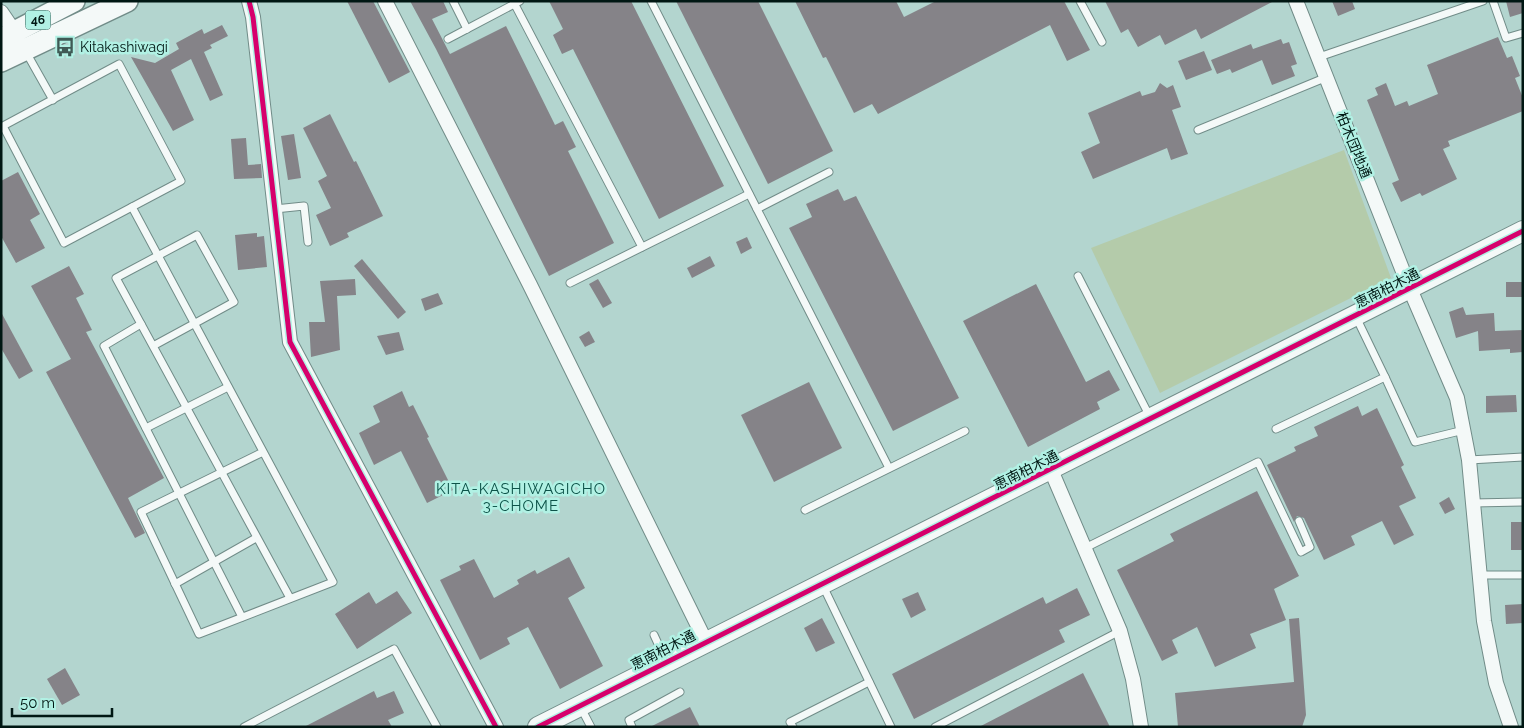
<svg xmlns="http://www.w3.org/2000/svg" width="1524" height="728" font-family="Raleway,'Noto Sans JP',sans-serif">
	<rect width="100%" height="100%" fill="#b3d5cf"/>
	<path fill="#b4cbaa" d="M1344,150l47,128 -231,115 -69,-145z"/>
	<g fill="#858388">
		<path d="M347,1h26l37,71 -21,11z"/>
		<path d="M410,1h33l5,11 -16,7 18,35 56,-28 49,99 8,-4 13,26 -8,4 46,92 -65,33 -113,-227z"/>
		<path d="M549,1h82l93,185 -65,33 -86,-170 -11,5 -9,-19 10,-6z"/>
		<path d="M676,1h82l75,150 -65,33z"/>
		<path d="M795,1h101l8,16 32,-16h128l26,49 -23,11 -17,-36 -172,89 -6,-10 -18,9 -28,-56 -3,1z"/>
		<path d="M1105,1h169l-73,38 -5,-10 -31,16 -5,-10 -22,12 -10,-18 -7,4z"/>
		<path d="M1332,1h20l3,8 -17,7z"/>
		<path d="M1506,1h17v12l-13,4z"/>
		<path d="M222,25l6,11 -18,9 2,3 -8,4 19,43 -13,6 -19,-42 -20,11 23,50 -21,11 -42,-74 24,6 24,-14 -3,-6 26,-14 2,5z"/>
		<path d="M1498,37l9,21 5,-2 8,20 -5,2 8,20v13l-75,30 2,5 -7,3 14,30 -35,17 -2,-3 -19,9 -9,-19 7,-3 -32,-80 11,-5 -3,-7 11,-5 9,23 12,-5 2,5 29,-12 -11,-29z"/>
		<path d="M1281,39l2,5 6,-2 8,22 -6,2 4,10 -23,9 -10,-25 -30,13 -2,-4 -13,5 -6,-14 40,-16 2,5z"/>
		<path d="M1204,51l8,19 -26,10 -8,-19z"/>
		<path d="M1160,83l7,5 6,-3 8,22 -9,3 16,44 -17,6 -4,-12 -74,31 -12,-27 19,-9 -12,-30 52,-22 2,5 13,-4z"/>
		<path d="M330,114l24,48 2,-1 27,55 -36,17 2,4 -19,9 -14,-31 15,-7 -13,-27 9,-5 -24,-48z"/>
		<path d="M294,134l7,44 -13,2 -7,-44z"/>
		<path d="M246,138l2,27 13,-1 1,14 -28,1 -3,-40z"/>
		<path d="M18,172l22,42 -10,6 15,28 -29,15 -15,-27v-55z"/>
		<path d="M838,189l6,12 12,-5 103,202 -66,33 -104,-203 23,-11 -6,-13z"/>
		<path d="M257,233v4l7,-1 3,31 -29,3 -3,-35z"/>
		<path d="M747,237l5,11 -11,6 -5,-12z"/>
		<path d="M710,256l5,10 -23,12 -5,-10z"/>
		<path d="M362,259l44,53 -8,7 -44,-53z"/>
		<path d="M69,266l15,28 -8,4 16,32 -6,2 78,146 -36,20 17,35 -10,5 -89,-166 25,-13 -40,-73z"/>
		<path d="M355,279l1,16 -19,1 3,54 -29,7 -2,-35h16l-5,-41z"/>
		<path d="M598,279l14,24 -9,5 -14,-24z"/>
		<rect x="1506" y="282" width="17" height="15"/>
		<path d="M1036,284l50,98 23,-12 11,20 -23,12 3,7 -72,38 -65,-126z"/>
		<path d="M438,293l5,11 -18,7 -4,-12z"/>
		<path d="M1463,307l3,8 28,-2 1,18 28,-1v22l-13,1v-4l-31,2 -1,-20 -22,7 -7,-26z"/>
		<path d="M1,312l32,59 -14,8 -18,-31z"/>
		<path d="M589,331l6,11 -10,5 -6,-10z"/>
		<path d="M399,332l5,18 -18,5 -9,-19z"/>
		<path d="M809,382l33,66 -68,34 -33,-67z"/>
		<path d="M402,391l7,16 4,-2 16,32 -2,1 26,52 -26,13 -26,-52 -27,14 -15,-32 21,-11 -7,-16z"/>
		<path d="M1516,395l1,17 -31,1v-17z"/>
		<path d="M1358,406l4,10 15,-8 27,57 -3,2 15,31 -17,8 15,29 -20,10 -12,-24 -31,15 4,9 -31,15 -20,-42 -7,-2 -3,6 -27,-57 29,-14 -2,-4 24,-11 -4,-9z"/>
		<path d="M1257,491l42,85 -25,13 12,31 -36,14 6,14 -41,19 -18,-40 -25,13 6,13 -16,8 -45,-91 57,-29 -4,-7z"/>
		<path d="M1449,497l6,12 -10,5 -6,-11z"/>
		<rect x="1511" y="522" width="12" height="28"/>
		<path d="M569,557l16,31 -17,10 35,68 -43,23 -32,-62 -21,11 3,6 -30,16 -40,-80 21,-10 -2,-4 15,-7 20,39 25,-14 -2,-4 18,-10 2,4z"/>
		<path d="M1077,588l13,27 -31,15 6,12 -151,77 -22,-45 151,-77 3,7z"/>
		<path d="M397,591l15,22 -55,36 -22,-35 34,-22 7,12z"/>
		<path d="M918,592l8,18 -15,8 -9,-19z"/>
		<path d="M1523,604v19l-17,1 -1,-19z"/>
		<path d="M822,618l13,25 -19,9 -12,-24z"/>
		<path d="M1299,618l7,97 -4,12h-124l-3,-34 119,-11 -5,-63z"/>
		<path d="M65,668l15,27 -18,10 -15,-26z"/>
		<path d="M1083,673l27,54h-131z"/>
		<path d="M374,691l3,7 17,-7 10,22 -16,7 4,7h-88z"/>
		<path d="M690,707l10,20h-50z"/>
	</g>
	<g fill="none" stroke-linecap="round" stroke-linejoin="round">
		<defs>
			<g id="lane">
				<path d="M453,1l14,28"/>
				<path d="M513,1l129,246"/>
				<path d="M651,1l238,467"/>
				<path d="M1080,1l22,41"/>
				<path d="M1493,1l13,37 17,-5"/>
				<path d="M448,39l72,-38"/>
				<path d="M26,52l27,48"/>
				<path d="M1319,57l164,-56"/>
				<path d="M119,64l62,117 -117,62 -61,-117z"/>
				<path d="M1198,130l129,-53"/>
				<path d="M132,207l201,375 -134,52 -58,-122 122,-60"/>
				<path d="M275,209l29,-3 4,36"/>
				<path d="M757,209l72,-37"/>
				<path d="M1078,276l72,141"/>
				<path d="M570,283l179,-89"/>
				<path d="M141,324l-37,22 138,271"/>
				<path d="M153,346l81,-44 -37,-67 -81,43 174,320"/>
				<path d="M1385,377l30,65 49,-12"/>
				<path d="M146,428l82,-41"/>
				<path d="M1276,429l109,-52 -29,-60"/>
				<path d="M1469,460l54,-3"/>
				<path d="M1473,503l50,-1"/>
				<path d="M805,510l160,-79"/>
				<path d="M1085,548l173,-86 43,90 9,-5 -11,-26"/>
				<path d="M1480,575h43"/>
				<path d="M175,584l81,-46"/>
				<path d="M823,586l68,141"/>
				<path d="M654,635l12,26"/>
				<path d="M581,708l10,19"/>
				<path d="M244,727l150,-78 43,78"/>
				<path d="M632,727l-3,-7 51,-28"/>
				<path d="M793,727l-3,-5 79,-40"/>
				<path d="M935,727l185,-96"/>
			</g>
			<g id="street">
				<path d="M249,1l4,16 37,325 206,385"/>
				<path d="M385,1l145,284 176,357"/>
				<path d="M1296,1l114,288 47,109 12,62 15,161 12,62 15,44"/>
				<path d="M1,12l17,25"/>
				<path d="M1051,470l69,161 13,48 8,48"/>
			</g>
			<path id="secondary" d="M538,727l985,-496"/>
			<g id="primary">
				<path d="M1,39l73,-38"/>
				<path d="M1,61l126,-60"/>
			</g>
		</defs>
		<use href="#lane" stroke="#718c88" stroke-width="9"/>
		<use href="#street" stroke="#718c88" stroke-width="16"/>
		<use href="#secondary" stroke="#718c88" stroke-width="22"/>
		<use href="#primary" stroke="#718c88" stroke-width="24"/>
		<use href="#lane" stroke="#f4f9f8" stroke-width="7"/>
		<use href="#street" stroke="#f4f9f8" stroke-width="14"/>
		<use href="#secondary" stroke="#f4f9f8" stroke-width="20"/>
		<use href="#primary" stroke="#f4f9f8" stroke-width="21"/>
		<defs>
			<g id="cycleway">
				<path d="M249,1l4,16 37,325 206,385"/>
				<path d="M538,727l985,-496"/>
			</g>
		</defs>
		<use href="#cycleway" stroke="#b1f1e4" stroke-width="8"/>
		<use href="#cycleway" stroke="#d6006c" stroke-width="5"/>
	</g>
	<defs>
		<symbol id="bus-bare" viewBox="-9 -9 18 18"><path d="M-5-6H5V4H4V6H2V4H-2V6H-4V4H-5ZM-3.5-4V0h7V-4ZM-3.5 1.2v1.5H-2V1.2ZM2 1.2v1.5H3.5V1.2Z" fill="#3f5a55" stroke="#b1f1e4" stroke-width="2.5" paint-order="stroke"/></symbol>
	</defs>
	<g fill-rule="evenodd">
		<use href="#bus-bare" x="51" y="33" width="28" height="28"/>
	</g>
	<g text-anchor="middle" stroke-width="5" stroke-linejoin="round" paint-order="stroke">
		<rect fill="#b1f1e4" stroke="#355852" stroke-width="1" x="25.5" y="10.5" width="25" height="19" rx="4"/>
		<g font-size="12" font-weight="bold" fill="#001713">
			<text x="38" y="24">46</text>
		</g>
		<g font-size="14" fill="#001713" stroke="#b1f1e4" text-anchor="start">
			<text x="80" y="52">Kitakashiwagi</text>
		</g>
		<g font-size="14" fill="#001713" stroke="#b1f1e4">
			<text transform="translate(1354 145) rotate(68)" y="5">柏木団地通</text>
			<text transform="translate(1387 288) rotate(-27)" y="5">恵南柏木通</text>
			<text transform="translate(1026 470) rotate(-27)" y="5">恵南柏木通</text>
			<text transform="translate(663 650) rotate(-27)" y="5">恵南柏木通</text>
		</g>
		<g font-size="15" letter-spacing="1" fill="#0d5349" stroke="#b1f1e4">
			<text x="521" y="494">KITA-KASHIWAGICHO<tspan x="521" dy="17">3-CHOME</tspan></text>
		</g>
	</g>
	<rect width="1524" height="728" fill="none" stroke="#001713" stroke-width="5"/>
	<path d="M12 708v8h100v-8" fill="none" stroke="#001713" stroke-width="2.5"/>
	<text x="20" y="708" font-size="15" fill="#001713" stroke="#b1f1e4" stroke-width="4" paint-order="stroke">50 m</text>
</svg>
